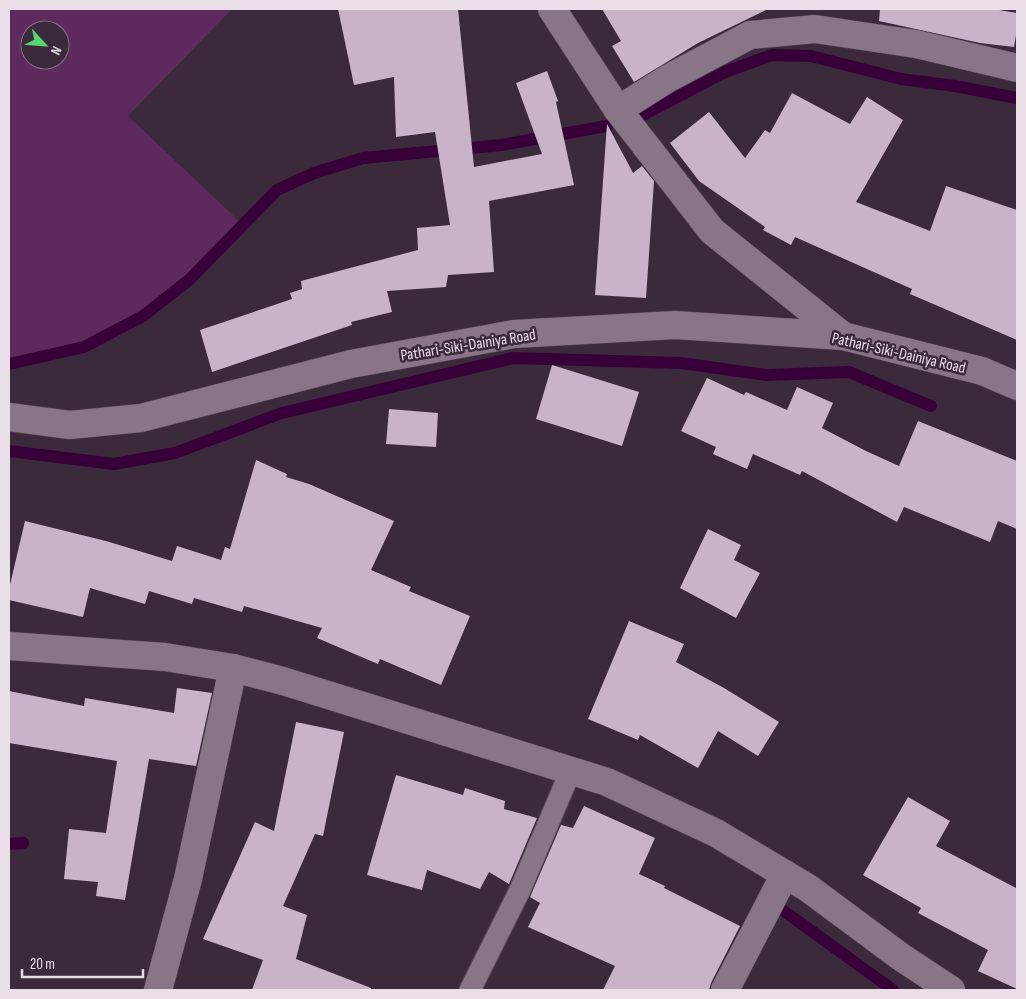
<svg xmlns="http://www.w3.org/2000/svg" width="1026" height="999" font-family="'Sofia Sans Condensed',sans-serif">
	<rect width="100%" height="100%" fill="#3b2a3b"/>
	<path fill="#5e2a5e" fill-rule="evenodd" d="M9,9h223l-104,107 114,108 -53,56 -46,36 -59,31 -75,17zM30,30h30v30h-30z"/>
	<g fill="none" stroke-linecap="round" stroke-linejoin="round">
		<g stroke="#380039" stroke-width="12">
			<path d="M641,116l84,-44 47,-17 39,1 90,23 54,7 62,12"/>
			<path d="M9,364l75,-17 59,-31 46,-36 88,-90 37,-17 49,-15 139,-13 105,-19"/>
			<path d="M9,451l105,13 61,-11 107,-40 231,-55 168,5 85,12 83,-3 82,34"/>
			<path d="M9,844l14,-1"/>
			<path d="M784,911l109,79"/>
		</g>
	</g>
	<g fill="#c9b3c8">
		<path d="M338,9h120l16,158 68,-13 -26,-71 31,-12 11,30 -2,1 18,83 -85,16 5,71 -46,3 -2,12 -59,4 5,21 -41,10 1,3 -140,47 -12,-42 92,-31 -2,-6 12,-4 -1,-8 117,-31 -1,-22 33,-3 -15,-93 -39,5 -2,-60 -40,8z"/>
		<path d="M602,9h166l-70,34 -64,39 -22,-36 9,-5z"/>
		<path d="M880,9h113l24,4v16l-3,18 -34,-4 -101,-22z"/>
		<path d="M792,93l58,31 17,-27 36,23 -47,82 74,29 16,-45 71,24v130l-107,-46 2,-5 -117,-52 -4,8 -28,-15 2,-3 -66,-46 -29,-38 39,-31 36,46 20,-28 5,3z"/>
		<path d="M607,124l26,49 9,-7 12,15 -8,117 -51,-3z"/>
		<path d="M552,365l87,27 -17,54 -86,-27z"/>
		<path d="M707,378l37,17 2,-3 41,18 10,-23 36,16 -11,25 44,23 33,15 19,-45 99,40v68l-19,-8 -8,21 -86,-35 -7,15 -95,-51 -2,4 -47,-21 -6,15 -34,-15 3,-7 -35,-16z"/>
		<path d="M389,409l49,4 -2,34 -50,-3z"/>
		<path d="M256,460l31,14 -1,3 23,7 85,37 -23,49 40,17 -2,4 61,25 -29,69 -61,-26 -2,5 -61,-26 5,-10 -78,-22 -2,6 -48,-14 -2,6 -43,-13 -4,13 -55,-16 -7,29 -74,-17v-11l16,-68 81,20 66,20 5,-15 44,14 4,-13 5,2z"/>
		<path d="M708,529l33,16 -7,15 26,13 -24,45 -56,-30z"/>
		<path d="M629,621l55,23 -8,18 48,26 55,34 -21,34 -40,-25 -20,37 -58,-33 -2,5 -50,-21z"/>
		<path d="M177,688l35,5 -16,73 -47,-7 -24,141 -29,-4 2,-14 -34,-3 5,-50 37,4 11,-72 -108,-18v-52l75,15 1,-8 89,15z"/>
		<path d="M296,722l48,10 -21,104 -8,-2 -32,72 24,9 -11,44 75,29v2h-119l11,-30 -60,-21 52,-117 19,9z"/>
		<path d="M396,775l67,20 2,-7 40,13 -1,8 33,9 -28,66 -20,-12 -9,17 -53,-19 -5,20 -55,-15z"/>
		<path d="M908,797l42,24 -14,25 80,42 1,-4v105l-39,-18 10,-21 -70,-37 3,-5 -58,-33z"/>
		<path d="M584,806l71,32 -16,36 26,12 -1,2 76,38 -29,57 -2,7h-106l12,-24 -87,-39 12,-24 -10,-6 31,-72 12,3z"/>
	</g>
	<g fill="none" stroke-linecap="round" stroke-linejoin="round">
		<defs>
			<path id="lane" d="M470,990l50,-100 51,-120"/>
			<g id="street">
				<path d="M552,9l66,101 94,121 131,105"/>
				<path d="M618,110l49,-31 83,-44 65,-6 101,15 101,24"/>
				<path d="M9,646l156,11 68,11 50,13 324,101 109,51 92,55 93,69 50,33"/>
				<path d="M158,990l30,-111 45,-211"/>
				<path d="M725,990l60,-116"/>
			</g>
			<path id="secondary" d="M9,417l61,8 71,-7 210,-54 163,-30 161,-9 168,11 139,35 35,15"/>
		</defs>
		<use href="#lane" stroke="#564756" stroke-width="23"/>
		<use href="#street" stroke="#564756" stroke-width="29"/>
		<use href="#secondary" stroke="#564756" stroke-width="29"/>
		<use href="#lane" stroke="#887587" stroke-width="21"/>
		<use href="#street" stroke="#887587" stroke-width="28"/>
		<use href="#secondary" stroke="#887587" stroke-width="28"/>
	</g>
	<g text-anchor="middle" stroke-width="5" stroke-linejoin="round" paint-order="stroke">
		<g font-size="16" fill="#eadee9" stroke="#3b2a3b">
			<text transform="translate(468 344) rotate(-9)" y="6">Pathari-Siki-Dainiya Road</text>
			<text transform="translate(899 352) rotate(13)" y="6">Pathari-Siki-Dainiya Road</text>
		</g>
	</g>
	<rect width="1026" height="999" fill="none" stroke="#eadee9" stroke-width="20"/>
	<g transform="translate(45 45) rotate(116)"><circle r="24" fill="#3b2a3b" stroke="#817281"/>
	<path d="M0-4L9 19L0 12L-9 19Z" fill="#57d570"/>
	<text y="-8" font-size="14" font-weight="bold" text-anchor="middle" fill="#eadee9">N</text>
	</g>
	<path d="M22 969v8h121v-8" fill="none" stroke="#eadee9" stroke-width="2.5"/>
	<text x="30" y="969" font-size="15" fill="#eadee9" stroke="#3b2a3b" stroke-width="4" paint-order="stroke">20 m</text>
</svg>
